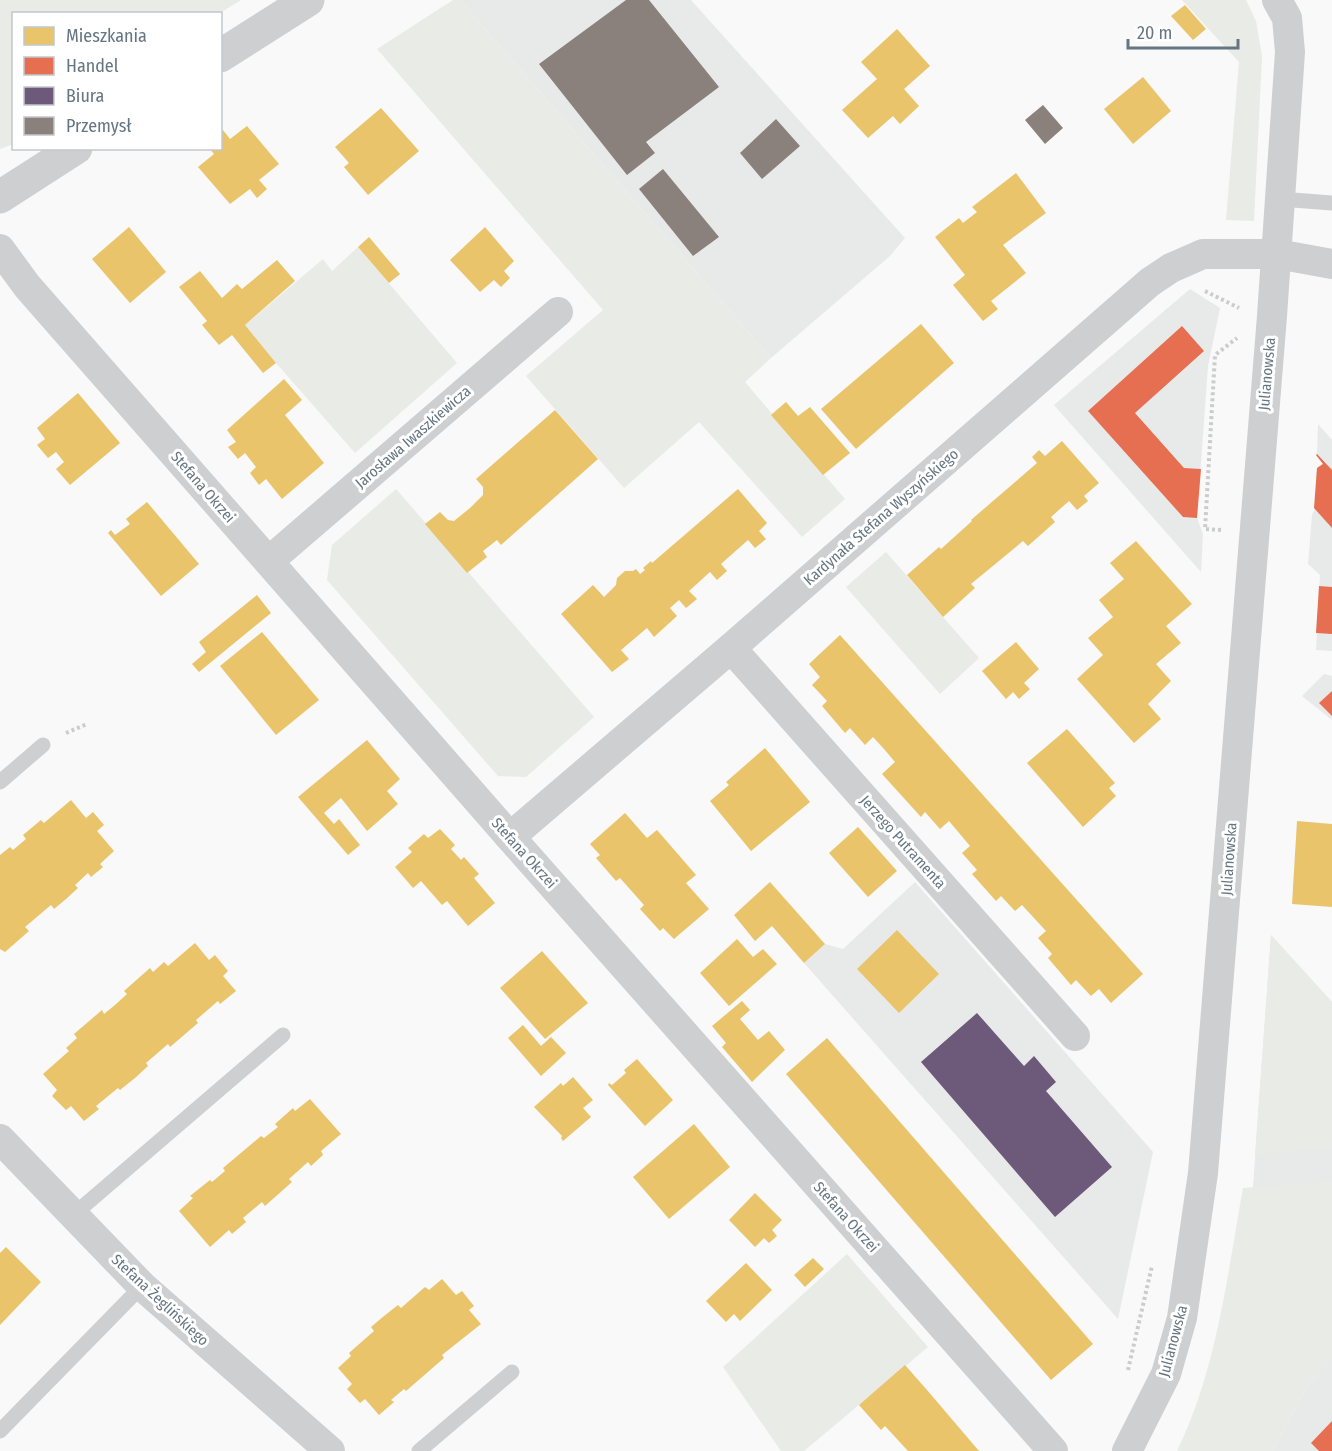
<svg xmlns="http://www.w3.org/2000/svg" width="1332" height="1451" font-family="'Fira Sans Condensed',sans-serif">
	<rect width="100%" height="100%" fill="#f9f9f9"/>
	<g fill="#e8e9e9">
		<path d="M460,0h231l214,238 -15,18 -119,102z"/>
		<path d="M1190,289l30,19 -12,58 -11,152 6,16 -2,38 -147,-167z"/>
		<path d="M1318,424l14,16v211l-16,-1 4,-75 -12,-11 4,-49 3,-7 2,-40 6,-5 -7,-8 1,-2z"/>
		<path d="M1324,674l8,2v44l-30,-24z"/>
		<path d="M915,882l238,270 -35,167 -314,-356 21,-19 18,5z"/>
		<path d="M1271,935l61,67v449h-59l33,-63 14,-16 -87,-55 20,-130z"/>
	</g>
	<g fill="#e8ebe6">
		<path d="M0,0h241l-21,13 -206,1 -1,130 -13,5z"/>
		<path d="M453,0h7l311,358 -26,24 100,117 -43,38 -103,-115 -75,66 -98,-112 77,-66 -226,-261z"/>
		<path d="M1182,0h64l10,21 6,35 -8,165 -28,-1 13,-158z"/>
		<path d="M358,247l99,116 -102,90 -79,-90 -31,-38 78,-66 9,12z"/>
		<path d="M396,489l198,228 -68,60 -28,-1 -171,-196 5,-35z"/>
		<path d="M886,552l93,106 -39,36 -94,-107z"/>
		<path d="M1271,935l61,67v145l-77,8z"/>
		<path d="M1332,1181v178l-26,29 -33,63h-96c40,-82 50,-175 66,-263z"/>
		<path d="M847,1254l81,93 -124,104h-23l-58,-84z"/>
	</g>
	<g fill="#e9c46a">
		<path d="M1185,5l21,24 -13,11 -22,-24z"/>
		<path d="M897,29l33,37 -26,23 15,17 -19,18 -7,-8 -25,22 -26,-28 35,-31 -16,-17z"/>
		<path d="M1143,77l28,34 -38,33 -29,-35z"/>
		<path d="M381,108l38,43 -51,44 -24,-28 5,-4 -14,-16z"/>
		<path d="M247,126l32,38 -20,16 8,9 -10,9 -7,-9 -20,15 -32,-37 16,-13 -5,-6h11v-16l3,-2 7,9z"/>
		<path d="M1016,173l30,40 -43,32 23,28 -35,28 7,8 -15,12 -30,-36 12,-10 -30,-38 24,-19 4,5 14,-11 -5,-5z"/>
		<path d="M129,227l37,45 -36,31 -38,-44z"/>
		<path d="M485,227l29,34 -10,10 6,7 -9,9 -7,-7 -14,12 -30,-32z"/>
		<path d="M369,237l31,37 -11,9 -31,-36z"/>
		<path d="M277,260l18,21 -50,44 31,38 -13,10 -31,-38 -13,10 -17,-20 5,-4 -28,-34 21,-16 22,27 15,-14 5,5z"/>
		<path d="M921,324l33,39 -98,86 -35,-40z"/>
		<path d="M284,379l18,21 -17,15 39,48 -42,36 -16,-20 -7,6 -9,-12 6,-6 -11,-14 -7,6 -10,-12 8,-5 -9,-12z"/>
		<path d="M78,393l42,50 -50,42 -14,-16 8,-7 -8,-10 -8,6 -11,-13 8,-6 -8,-11z"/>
		<path d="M786,402l12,14 12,-9 40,46 -27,22 -52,-60z"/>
		<path d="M555,410l43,49 -97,86 -4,-5 -14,11 4,6 -20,16 -42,-49 15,-12 8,8 6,1 16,-13 13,-13v-8l-7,-8z"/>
		<path d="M1062,441l37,42 -15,13 4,5 -11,9 -8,-9 -18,16 4,5 -27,24 -5,-5 -52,43 4,4 -32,29 -36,-42 32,-28 2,2 31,-28 -1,-1 66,-57 -5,-6 7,-7 6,6z"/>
		<path d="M738,489l29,34 -8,8 7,8 -11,9 -7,-8 -27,24 6,7 -10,9 -7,-8 -21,19 8,8 -11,9 -7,-8 -9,8 7,8 -23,21 -7,-9 -26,22 8,9 -17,13 -51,-58 32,-29 11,12 12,-12 1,-7 8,-7h8l3,-2 4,5 5,-4 -2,-2 8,-7 1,2z"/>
		<path d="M147,502l52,62 -38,32 -53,-63 3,-3 4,5 15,-11 -4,-5z"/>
		<path d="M1136,541l56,63 -26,22 15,17 -25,21 15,17 -23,23 13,15 -27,24 -57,-64 26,-24 -15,-17 25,-21 -14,-17 25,-21 -14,-16z"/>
		<path d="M257,595l14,18 -72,59 -7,-8 14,-12 -7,-10z"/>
		<path d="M262,632l57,68 -43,35 -56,-69z"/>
		<path d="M840,635l303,339 -32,29 -12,-14 -8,7 -15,-16 -5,5 -23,-27 4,-4 -14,-16 8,-7 -24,-26 -7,6 -14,-15 -5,5 -24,-27 5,-4 -15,-17 8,-7 -21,-25 -9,8 -15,-17 -4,5 -39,-43 13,-12 -11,-13 -11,-12 -8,8 -15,-17 -5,5 -23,-27 5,-5 -15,-16 8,-8 -11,-13z"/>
		<path d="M1016,642l23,27 -15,14 6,6 -11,10 -6,-7 -7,7 -24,-28z"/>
		<path d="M1067,729l48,54 -6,5 7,8 -33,31 -56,-64z"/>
		<path d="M367,740l33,39 -13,12 11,13 -31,27 -26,-33 -17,15 10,11 5,-5 21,26 -12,10 -50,-58z"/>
		<path d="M765,748l45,54 -59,49 -41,-50 19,-16 -3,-3z"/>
		<path d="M71,800l15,18 7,-6 11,13 -7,6 17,20 -14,13 3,3 -12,10 -3,-4 -13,12 3,3 -12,11 -12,10 -3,-4 -26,22 4,4 -24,21 -5,-3v-94l10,-8 3,3 13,-11 -3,-4 18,-15 3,3z"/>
		<path d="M625,813l22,25 10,-8 39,45 -10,8 23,26 -35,30 -11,-11 -3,3 -20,-22 4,-4 -24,-27 -4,3 -20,-23 4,-3 -10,-11z"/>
		<path d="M1297,821l35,3v83l-40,-3z"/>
		<path d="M858,827l39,44 -29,26 -39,-44z"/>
		<path d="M440,829l15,16 -4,4 10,11 3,-3 15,17 -5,4 21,25 -27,23 -21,-25 -5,4 -21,-24 -8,7 -18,-21 17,-15 -4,-4 16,-14 4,4z"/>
		<path d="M770,882l55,62 -21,19 -32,-37 -17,15 -21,-26z"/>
		<path d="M897,930l42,44 -40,39 -42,-44z"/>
		<path d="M737,939l16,18 10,-8 14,15 -48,42 -29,-33z"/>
		<path d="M195,943l14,17 6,-5 13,16 -5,5 13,15 -16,13 -2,-3 -22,19 2,3 -28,24 -2,-3 -22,19 2,3 -13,12 -15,12 -2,-2 -22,18 3,3 -15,12 -13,-15 -5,4 -14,-14 5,-6 -14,-16 26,-23 -3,-3 11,-10 -3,-4 28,-24 2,4 11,-9 12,-11 -3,-3 26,-23 3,4 11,-10 4,4z"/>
		<path d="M542,951l46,52 -43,36 -45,-51z"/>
		<path d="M742,1001l8,9 -10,9 18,21 11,-9 16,19 -33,32 -30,-35 4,-4 -14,-17z"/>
		<path d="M523,1025l18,21 10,-9 15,16 -25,23 -33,-38z"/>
		<path d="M827,1038l266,306 -42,36 -265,-306z"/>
		<path d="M637,1059l36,41 -28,26 -37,-41 1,-2 3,2 14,-12 -2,-3z"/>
		<path d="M573,1077l20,23 -10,8 8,9 -28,24 -2,-3 1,-2 -28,-29 27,-24 2,3z"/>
		<path d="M310,1099l31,35 -20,17 2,4 -12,11 -3,-4 -19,17 3,3 -27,24 -3,-4 -19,16 3,4 -14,12 -3,-4 -19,17 -31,-36 14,-13 -3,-2 20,-16 2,2 13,-11 -2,-3 38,-32 3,2 14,-11 -3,-3 18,-16 2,3z"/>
		<path d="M694,1124l36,43 -61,52 -36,-42z"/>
		<path d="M755,1193l27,27 -10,10 5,6 -8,7 -5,-5 -9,9 -26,-27z"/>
		<path d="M6,1247l35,35 -41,43v-72z"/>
		<path d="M813,1258l11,11 -19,18 -11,-12z"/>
		<path d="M746,1263l26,27 -32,31 -6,-7 -8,8 -20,-21z"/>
		<path d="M442,1279l14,16 6,-4 12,15 -5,4 12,14 -39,31 2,3 -38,33 -2,-2 -13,11 3,2 -15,13 -14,-16 -5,4 -13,-14 5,-5 -14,-16 13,-12 -2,-3 25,-22 -3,-4 13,-11 14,-11 3,3 24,-21 4,3z"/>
		<path d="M905,1365l22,25 52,61h-71l-23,-25 -4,4 -22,-25z"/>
	</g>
	<g fill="#e76f51">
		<path d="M1182,326l22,25 -69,62 49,55 17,1 -4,49 -14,-1 -95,-106z"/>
		<path d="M1317,454l15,16v58l-18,-20 3,-40 6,-4 -7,-9z"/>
		<path d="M1319,586l13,1v47l-16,-1z"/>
		<path d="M1332,691v25l-13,-13z"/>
		<path d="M1332,1421v30h-13l-8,-8z"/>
	</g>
	<path fill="#6d597a" d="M977,1013l47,53 10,-10 22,26 -10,9 66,76 -57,50 -134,-155z"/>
	<g fill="#8a817c">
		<path d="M626,0h23l70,87 -73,55 9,11 -28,22 -88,-111z"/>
		<path d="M1043,105l20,23 -18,16 -20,-24z"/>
		<path d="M776,119l24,27 -38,33 -22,-26z"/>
		<path d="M663,169l56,68 -26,19 -54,-67z"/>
	</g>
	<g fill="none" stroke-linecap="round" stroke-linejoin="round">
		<g stroke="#cbcccd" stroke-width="4" stroke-dasharray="3 3" stroke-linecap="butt">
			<path d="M1205,291l34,17"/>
			<path d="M1221,530l-16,-1 10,-174 22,-17"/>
			<path d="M66,733l21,-9"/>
			<path d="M1128,1370l24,-104"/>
		</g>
		<g stroke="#cecfd0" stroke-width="15">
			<path d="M1280,199l52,4"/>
			<path d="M0,782l43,-37"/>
			<path d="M72,1216l211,-181"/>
			<path d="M0,1431l142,-145"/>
			<path d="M419,1451l93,-79"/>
		</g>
		<g stroke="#cecfd0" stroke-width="30">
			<path d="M0,249l27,37 483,551 543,614"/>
			<path d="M269,561l289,-249"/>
			<path d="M731,648l344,388"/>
			<path d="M510,837l221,-189 419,-366 21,-14 32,-14h74l55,10"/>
			<path d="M0,1139l142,147 188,165"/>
			<path d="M1127,1451l39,-77 16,-56 21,-145 69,-857 18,-264 -3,-34 -10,-18"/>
		</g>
		<g stroke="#cecfd0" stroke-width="33">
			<path d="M220,56l88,-56"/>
			<path d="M0,197l76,-49"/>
		</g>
	</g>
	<g text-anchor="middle" stroke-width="6" stroke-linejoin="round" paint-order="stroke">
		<g font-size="15" fill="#657683" stroke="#fff">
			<text transform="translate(1267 374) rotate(-85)" y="5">Julianowska</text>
			<text transform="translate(413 437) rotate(-41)" y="5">Jarosława Iwaszkiewicza</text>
			<text transform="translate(203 487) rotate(49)" y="5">Stefana Okrzei</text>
			<text transform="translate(881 517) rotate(-41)" y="5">Kardynała Stefana Wyszyńskiego</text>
			<text transform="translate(903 842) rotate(48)" y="5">Jerzego Putramenta</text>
			<text transform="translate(524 853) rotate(48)" y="5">Stefana Okrzei</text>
			<text transform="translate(1229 859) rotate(-86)" y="5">Julianowska</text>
			<text transform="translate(846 1217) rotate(48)" y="5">Stefana Okrzei</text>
			<text transform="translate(160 1300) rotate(43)" y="5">Stefana Żeglińskiego</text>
			<text transform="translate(1173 1341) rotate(-75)" y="5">Julianowska</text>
		</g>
	</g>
	<rect x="12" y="12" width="210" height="138" fill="#ffffff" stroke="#c1c8cd" stroke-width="1.5"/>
	<rect x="24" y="27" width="30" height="18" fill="#e9c46a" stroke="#c1c8cd" stroke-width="1.5"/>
	<text x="66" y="42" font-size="18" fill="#657683">Mieszkania</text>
	<rect x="24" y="57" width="30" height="18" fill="#e76f51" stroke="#c1c8cd" stroke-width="1.5"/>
	<text x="66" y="72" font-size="18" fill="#657683">Handel</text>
	<rect x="24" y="87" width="30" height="18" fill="#6d597a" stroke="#c1c8cd" stroke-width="1.5"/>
	<text x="66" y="102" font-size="18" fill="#657683">Biura</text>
	<rect x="24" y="117" width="30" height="18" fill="#8a817c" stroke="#c1c8cd" stroke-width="1.5"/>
	<text x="66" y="132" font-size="18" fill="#657683">Przemysł</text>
	<path d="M1128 39v9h110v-9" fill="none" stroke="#657683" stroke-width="3"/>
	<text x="1137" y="39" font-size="18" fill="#657683" stroke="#ffffff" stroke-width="4.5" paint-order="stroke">20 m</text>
</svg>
